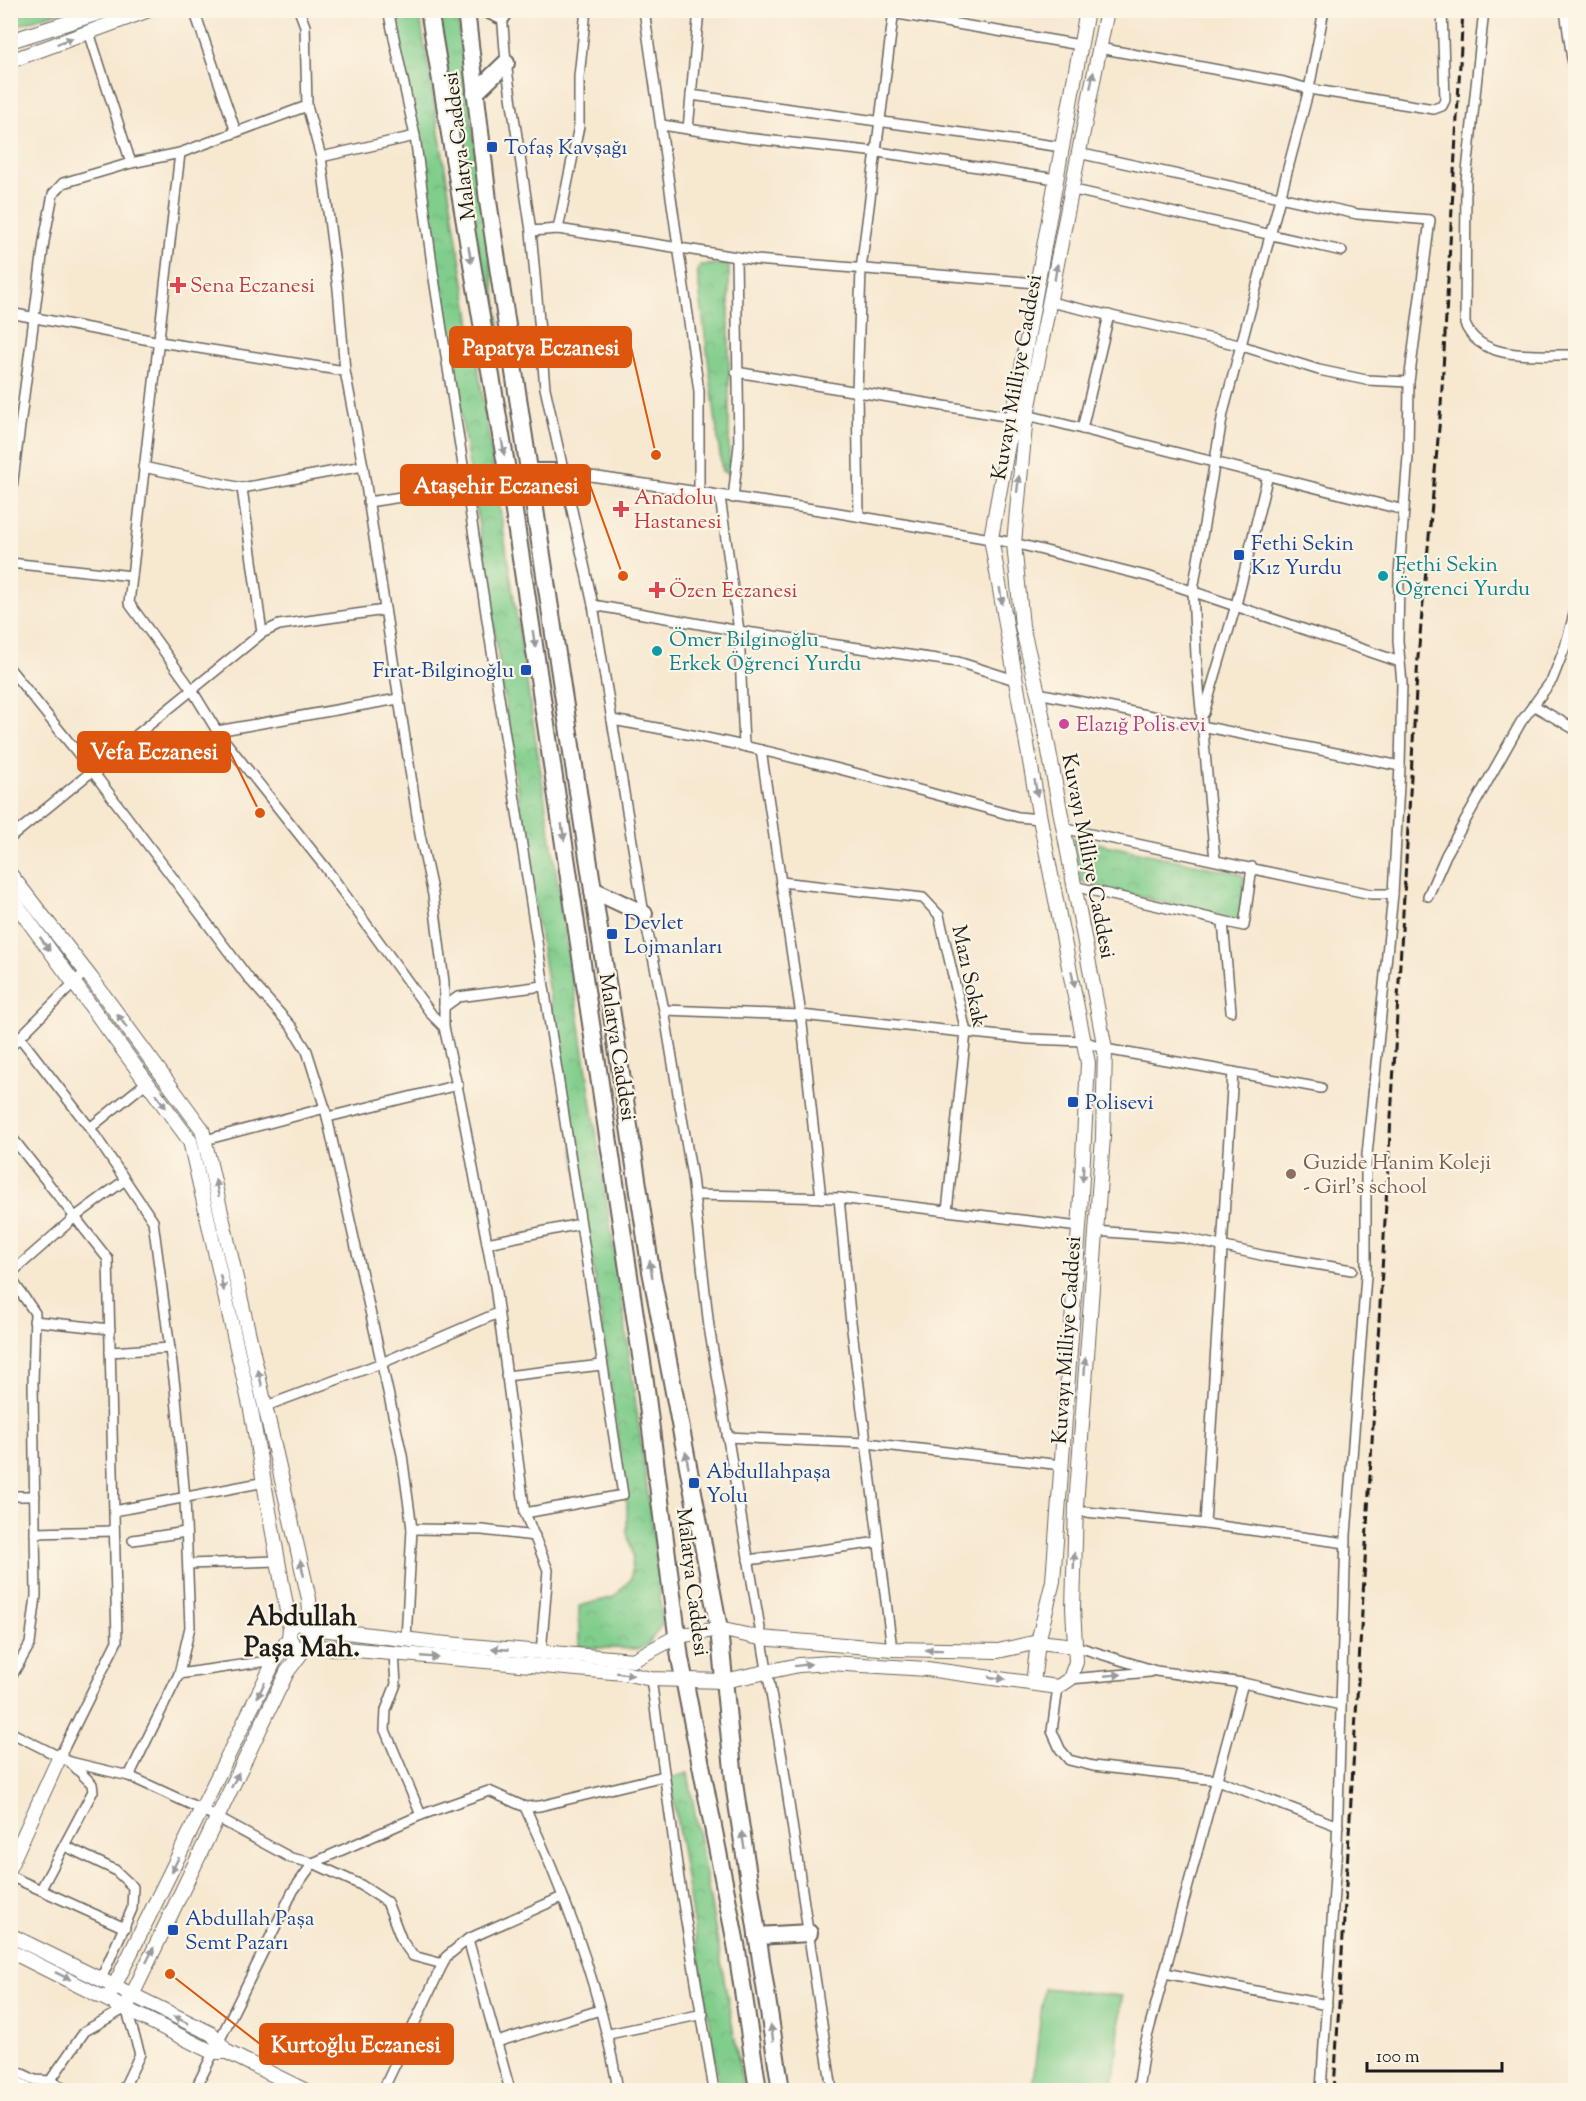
<svg xmlns="http://www.w3.org/2000/svg" width="1586" height="2101" font-family="'Sorts Mill Goudy',serif">
	<defs>
		<pattern id="grass-tufts" width="24" height="20" patternUnits="userSpaceOnUse" patternTransform="scale(1.5)"><rect width="24" height="20" fill="#81cd8c"/><path d="M3 7l-1-3M5 7V3M7 7l1-3M15 17l-1-3M17 17v-4M19 17l1-3" fill="none" stroke="#6faf78"/></pattern>
		<pattern id="park-crowns" width="20" height="18" patternUnits="userSpaceOnUse" patternTransform="scale(1.5)"><rect width="20" height="18" fill="#81cd8c"/><path d="M2 6a3 3 0 1 1 6 0M12 15a3 3 0 1 1 6 0" fill="none" stroke="#6faf78"/></pattern>
	</defs>
	<rect width="100%" height="100%" fill="#fcf5e5"/>
	<filter id="ink" filterUnits="userSpaceOnUse"><feTurbulence type="fractalNoise" baseFrequency=".0167" numOctaves="2"/><feDisplacementMap in="SourceGraphic" scale="12" xChannelSelector="R" yChannelSelector="G"/><feConvolveMatrix kernelMatrix="1 2 1 2 8 2 1 2 1" color-interpolation-filters="sRGB"/></filter>
	<filter id="wash" filterUnits="userSpaceOnUse"><feTurbulence type="fractalNoise" baseFrequency=".008" numOctaves="4" result="noise"/><feDisplacementMap in="SourceGraphic" scale="24" xChannelSelector="R" yChannelSelector="G"/><feGaussianBlur stdDeviation="1.35" result="paint"/><feColorMatrix in="noise" values="0 0 0 0 0 0 0 0 0 0 0 0 0 0 0 0 0 1.4 0 .05"/><feComposite in="paint" operator="in"/></filter>
	<g filter="url(#wash)">
		<rect width="100%" height="100%" fill="#f7e8d0"/>
		<path fill="url(#grass-tufts)" stroke="#4e7454" stroke-width="1.5" d="M437,11h20l44,329h-8z"/>
		<g fill="url(#park-crowns)" stroke="#4e7454" stroke-width="1.5">
			<path d="M391,11h28l60,362 97,627 48,315 33,247 5,62 -13,19 -9,6 -61,-2v-41l35,-9 17,-18 2,-24 -6,-22v-30l-25,-178 -77,-482 -41,-285 -53,-330z"/>
			<path d="M727,264l2,3v207l-7,-3 -25,-200 3,-6z"/>
			<path d="M1073,838l168,36 3,4 -3,40 -4,2 -147,-35 -10,-5z"/>
			<path d="M688,1773l49,279 7,38h-24l-50,-312z"/>
		</g>
		<g fill="#81cd8c" stroke="#4e7454" stroke-width="1.5">
			<path d="M11,10h50v1l-50,17z"/>
			<path d="M1044,1988l78,8 -9,94h-81z"/>
		</g>
	</g>
	<g filter="url(#ink)">
		<g fill="none" stroke-linecap="round" stroke-linejoin="round">
			<defs>
				<g id="street">
					<path d="M194,10l42,122"/>
					<path d="M299,10l6,16 2,80 14,51 17,132 7,82 18,95 57,369 13,60 11,87v45l17,77 34,182 30,227 23,57 -7,83"/>
					<path d="M388,10l27,126 18,136 190,1223 -98,18"/>
					<path d="M644,10l55,381v103"/>
					<path d="M875,10l205,35"/>
					<path d="M1484,10l-18,171 -1,143c16,39 75,30 111,31"/>
					<path d="M1565,10l11,78"/>
					<path d="M502,13l4,50 25,168 14,157 48,217 19,115c137,23 272,60 406,97l22,2"/>
					<path d="M89,32l42,131"/>
					<path d="M1099,48l185,34 25,7 125,20 8,-3 3,-6 -3,-90"/>
					<path d="M691,95l371,52"/>
					<path d="M662,125l84,13 132,14 178,27"/>
					<path d="M688,129l11,-119"/>
					<path d="M180,153l-51,450 63,87 25,41 108,136 107,148 12,12"/>
					<path d="M1078,153l279,61 73,6 -21,162 -1,74 -9,119 -1,66 4,42 -2,83 -7,128 -27,271v111l-20,259 -9,310 -16,245"/>
					<path d="M321,157l94,-21"/>
					<path d="M1070,189l272,62"/>
					<path d="M558,229l21,-103v-49l7,-67"/>
					<path d="M531,231l27,-2 198,31 280,23"/>
					<path d="M1050,302l189,43 80,25 47,10 43,2"/>
					<path d="M10,313l150,29 185,29"/>
					<path d="M736,372l275,45"/>
					<path d="M1027,415l377,95"/>
					<path d="M1082,429l27,-114"/>
					<path d="M143,467l99,21"/>
					<path d="M564,472l269,40 181,31 136,34 250,85"/>
					<path d="M720,497l19,134 5,115"/>
					<path d="M733,498l6,-53 -3,-188"/>
					<path d="M368,502l99,-15"/>
					<path d="M10,503l34,-262 9,-47 10,-11 68,-20 49,-10 127,-47"/>
					<path d="M859,516l-2,-124 4,-123 33,-259"/>
					<path d="M10,563l122,13"/>
					<path d="M593,605l146,26 219,31 57,18"/>
					<path d="M262,633l-20,-145 121,-22"/>
					<path d="M10,669l83,103 157,208 42,47 15,24 18,57 77,347 10,74 -6,110"/>
					<path d="M1038,693l362,73"/>
					<path d="M1533,705l43,25"/>
					<path d="M1204,713l32,-108 32,-130"/>
					<path d="M612,720l32,194 20,96 28,167 17,150 74,437 49,326"/>
					<path d="M217,731l181,-32"/>
					<path d="M761,750l40,265 20,183"/>
					<path d="M1062,828l309,66h22"/>
					<path d="M10,838l252,-205 17,-8 106,-15"/>
					<path d="M1215,860l-19,-204 -3,-66 30,-177 86,-324 15,-79"/>
					<path d="M781,882l142,16 16,17 27,117 -19,179"/>
					<path d="M1073,886l171,40 8,-59"/>
					<path d="M1428,896l18,-41 75,-133 31,-42 13,-33 11,-40"/>
					<path d="M1223,922l8,89"/>
					<path d="M444,1007l14,-10 85,-11"/>
					<path d="M664,1010l137,5 228,24 55,2 21,8 216,39"/>
					<path d="M21,1039l69,89 63,93 22,166 10,111 5,129 -11,47 -50,102"/>
					<path d="M10,1047l76,-76"/>
					<path d="M328,1117l130,-32"/>
					<path d="M90,1128l57,-46"/>
					<path d="M10,1135l98,124 9,382 -57,115"/>
					<path d="M205,1140l120,-32"/>
					<path d="M694,1195l145,3 240,29"/>
					<path d="M839,1198l11,116 42,335"/>
					<path d="M1095,1231l90,7 80,18 87,14"/>
					<path d="M487,1243l93,-19"/>
					<path d="M10,1274l65,-57 50,-37"/>
					<path d="M10,1277l25,36 -2,70 3,213 -6,48 -20,35"/>
					<path d="M34,1321l76,8"/>
					<path d="M110,1352l60,-4"/>
					<path d="M506,1376l96,-11"/>
					<path d="M266,1406l118,-44 114,-49"/>
					<path d="M727,1437l139,6 196,22"/>
					<path d="M10,1496h25"/>
					<path d="M114,1511l151,-29"/>
					<path d="M1076,1511l129,13 141,19"/>
					<path d="M1205,1524l28,-452"/>
					<path d="M412,1529l70,1 53,6"/>
					<path d="M35,1533l79,-2"/>
					<path d="M133,1540l53,-8"/>
					<path d="M748,1560l131,-18"/>
					<path d="M188,1564l89,-3"/>
					<path d="M1075,1646l81,25 87,12 98,22"/>
					<path d="M394,1654l2,30 -10,26 -1,20 36,85"/>
					<path d="M179,1674l96,-14"/>
					<path d="M651,1679l28,200 35,211"/>
					<path d="M1070,1679l80,-7"/>
					<path d="M1058,1687l-6,44 8,18 9,11 24,6 124,14 121,46"/>
					<path d="M10,1732l60,30 59,14 74,34 88,48 22,5 108,-48 68,-24 36,16c41,89 77,186 93,283"/>
					<path d="M525,1807l15,-1 124,-30"/>
					<path d="M65,1846l50,24 18,17 -1,22 -31,70"/>
					<path d="M10,1876l115,52"/>
					<path d="M41,1889l52,-98 -1,-7 -21,-21"/>
					<path d="M468,1939l94,-42"/>
					<path d="M1165,1973l162,32"/>
					<path d="M609,2034l94,-20"/>
					<path d="M497,2042l103,-32"/>
					<path d="M10,2068l25,12 15,1 35,-50 41,-23 14,46 -17,36"/>
					<path d="M10,2078l24,12"/>
					<path d="M50,2081l19,9"/>
					<path d="M195,2090l98,-199 20,-28 48,22 26,17 15,39 11,15 30,8"/>
					<path d="M383,2090l63,-133 22,-18 42,151"/>
					<path d="M1138,2090l6,-42 99,-365"/>
				</g>
				<g id="secondary">
					<path d="M10,41l98,-31"/>
					<path d="M10,61l139,-51"/>
					<path d="M10,874l81,104 111,151 107,470 2,27"/>
					<path d="M10,896l180,245 61,269 39,218"/>
					<path d="M312,1628l125,15 196,17 45,-24 41,-7 41,9 132,11 106,2 40,-9 37,4"/>
					<path d="M309,1646l315,27 27,6 73,2 75,-16 31,-2 97,6 131,18 12,-8 6,-17 -3,-54 3,-102 27,-369 2,-88 -67,-356 -16,-67 -8,-83 11,-117 82,-416"/>
					<path d="M1033,1683l5,-41 15,-61 27,-367 8,-151 -48,-244 -49,-281 96,-528"/>
					<path d="M10,1866l50,-110"/>
					<path d="M10,1935l202,99 15,18 77,38"/>
					<path d="M10,1951l202,101h15"/>
					<path d="M108,1999l167,-339 14,-22"/>
					<path d="M126,2008l161,-336 18,-24 8,-6 -1,-14 -13,-6 -9,6 -1,10 6,9 10,1"/>
				</g>
				<g id="highway">
					<path d="M429,10l85,502 131,870 35,276 56,286 22,146"/>
					<path d="M466,10l22,191 163,1070 68,358 16,161 46,300"/>
					<path d="M489,10l13,6"/>
					<path d="M475,93l31,-30"/>
					<path d="M530,472h34"/>
					<path d="M593,890l51,24"/>
					<path d="M757,1936l52,-3"/>
				</g>
			</defs>
			<use href="#street" stroke="#69635b" stroke-width="12"/>
			<use href="#secondary" stroke="#69635b" stroke-width="16"/>
			<use href="#highway" stroke="#69635b" stroke-width="20"/>
			<use href="#street" stroke="#fff" stroke-width="9"/>
			<use href="#secondary" stroke="#fff" stroke-width="14"/>
			<use href="#highway" stroke="#fff" stroke-width="16"/>
			<path stroke="#1c1c1c" stroke-width="3" stroke-dasharray="9 4.5" stroke-linecap="butt" d="M1334,2090l84,-1433 23,-251 22,-396"/>
		</g>
		<defs><path id="oneway-solid" d="M-6-.8H1V-3.2L6.5 0L1 3.2V.8H-6Z" transform="scale(1.5)"/></defs>
		<g fill="#999">
			<use href="#oneway-solid" transform="translate(65 41) rotate(-21)"/>
			<use href="#oneway-solid" transform="translate(1092 80) rotate(-79)"/>
			<use href="#oneway-solid" transform="translate(470 255) rotate(80)"/>
			<use href="#oneway-solid" transform="translate(1056 272) rotate(-80)"/>
			<use href="#oneway-solid" transform="translate(503 447) rotate(80)"/>
			<use href="#oneway-solid" transform="translate(1018 484) rotate(-83)"/>
			<use href="#oneway-solid" transform="translate(1001 596) rotate(81)"/>
			<use href="#oneway-solid" transform="translate(534 639) rotate(81)"/>
			<use href="#oneway-solid" transform="translate(1036 788) rotate(80)"/>
			<use href="#oneway-solid" transform="translate(563 832) rotate(81)"/>
			<use href="#oneway-solid" transform="translate(45 944) rotate(54)"/>
			<use href="#oneway-solid" transform="translate(1073 979) rotate(79)"/>
			<use href="#oneway-solid" transform="translate(122 1021) rotate(-126)"/>
			<use href="#oneway-solid" transform="translate(161 1101) rotate(54)"/>
			<use href="#oneway-solid" transform="translate(1083 1173) rotate(93)"/>
			<use href="#oneway-solid" transform="translate(217 1188) rotate(-102)"/>
			<use href="#oneway-solid" transform="translate(651 1269) rotate(-99)"/>
			<use href="#oneway-solid" transform="translate(222 1283) rotate(77)"/>
			<use href="#oneway-solid" transform="translate(1085 1366) rotate(-86)"/>
			<use href="#oneway-solid" transform="translate(260 1378) rotate(-103)"/>
			<use href="#oneway-solid" transform="translate(687 1460) rotate(-101)"/>
			<use href="#oneway-solid" transform="translate(1074 1561) rotate(-88)"/>
			<use href="#oneway-solid" transform="translate(302 1568) rotate(-103)"/>
			<use href="#oneway-solid" transform="translate(500 1649) rotate(-175)"/>
			<use href="#oneway-solid" transform="translate(934 1650) rotate(-179)"/>
			<use href="#oneway-solid" transform="translate(430 1657) rotate(5)"/>
			<use href="#oneway-solid" transform="translate(803 1665) rotate(-7)"/>
			<use href="#oneway-solid" transform="translate(625 1674) rotate(9)"/>
			<use href="#oneway-solid" transform="translate(1113 1675) rotate(-5)"/>
			<use href="#oneway-solid" transform="translate(997 1678) rotate(8)"/>
			<use href="#oneway-solid" transform="translate(261 1690) rotate(116)"/>
			<use href="#oneway-solid" transform="translate(235 1780) rotate(-64)"/>
			<use href="#oneway-solid" transform="translate(743 1840) rotate(-99)"/>
			<use href="#oneway-solid" transform="translate(175 1865) rotate(116)"/>
			<use href="#oneway-solid" transform="translate(150 1955) rotate(-64)"/>
			<use href="#oneway-solid" transform="translate(63 1976) rotate(26)"/>
			<use href="#oneway-solid" transform="translate(181 2020) rotate(-155)"/>
			<use href="#oneway-solid" transform="translate(772 2033) rotate(-99)"/>
		</g>
	</g>
	<g fill="#1a4fb4" stroke="#fcf5e5" stroke-width="2">
		<rect x="486" y="141" width="12" height="12" rx="3"/>
		<rect x="1233" y="549" width="12" height="12" rx="3"/>
		<rect x="520" y="664" width="12" height="12" rx="3"/>
		<rect x="606" y="928" width="12" height="12" rx="3"/>
		<rect x="1067" y="1096" width="12" height="12" rx="3"/>
		<rect x="688" y="1477" width="12" height="12" rx="3"/>
		<rect x="167" y="1924" width="12" height="12" rx="3"/>
	</g>
	<g fill="#e0444e" stroke="#fcf5e5" stroke-width="2">
		<path d="M175 276h6v6h6v6h-6v6h-6v-6h-6v-6h6z"/>
		<path d="M618 500h6v6h6v6h-6v6h-6v-6h-6v-6h6z"/>
		<path d="M654 581h6v6h6v6h-6v6h-6v-6h-6v-6h6z"/>
	</g>
	<g fill="#0f9aa8" stroke="#fcf5e5" stroke-width="2">
		<circle cx="1383" cy="576" r="6"/>
		<circle cx="657" cy="651" r="6"/>
	</g>
	<circle fill="#d1479c" stroke="#fcf5e5" stroke-width="2" cx="1064" cy="724" r="6"/>
	<circle fill="#8d6e63" stroke="#fcf5e5" stroke-width="2" cx="1291" cy="1174" r="6"/>
	<g text-anchor="middle" stroke-width="4.5" stroke-linejoin="round" paint-order="stroke">
		<g font-size="21" fill="#1c1c1c" stroke="#fcf5e5">
			<text transform="translate(459 146) rotate(-97)" y="7">Malatya Caddesi</text>
			<text transform="translate(1016 377) rotate(-80)" y="7">Kuvayı Milliye Caddesi</text>
			<text transform="translate(1089 856) rotate(79)" y="7">Kuvayı Milliye Caddesi</text>
			<text transform="translate(970 976) rotate(78)" y="7">Mazı Sokak</text>
			<text transform="translate(618 1047) rotate(81)" y="7">Malatya Caddesi</text>
			<text transform="translate(1066 1340) rotate(-86)" y="7">Kuvayı Milliye Caddesi</text>
			<text transform="translate(693 1582) rotate(83)" y="7">Malatya Caddesi</text>
		</g>
		<g font-size="21" fill="#164399" stroke="#fcf5e5" text-anchor="start">
			<text x="504" y="154">Tofaş Kavşağı</text>
			<text x="1251" y="550">Fethi Sekin<tspan x="1251" dy="24">Kız Yurdu</tspan></text>
			<text x="514" y="677" text-anchor="end">Fırat-Bilginoğlu</text>
			<text x="624" y="929">Devlet<tspan x="624" dy="24">Lojmanları</tspan></text>
			<text x="1085" y="1109">Polisevi</text>
			<text x="706" y="1478">Abdullahpaşa<tspan x="706" dy="24">Yolu</tspan></text>
			<text x="185" y="1925">Abdullah Paşa<tspan x="185" dy="24">Semt Pazarı</tspan></text>
		</g>
		<g font-size="21" fill="#be3a42" stroke="#fcf5e5" text-anchor="start">
			<text x="190" y="292">Sena Eczanesi</text>
			<text x="634" y="504">Anadolu<tspan x="634" dy="24">Hastanesi</tspan></text>
			<text x="669" y="597">Özen Eczanesi</text>
		</g>
		<g font-size="21" fill="#0d838f" stroke="#fcf5e5" text-anchor="start">
			<text x="1395" y="571">Fethi Sekin<tspan x="1395" dy="24">Öğrenci Yurdu</tspan></text>
			<text x="669" y="646">Ömer Bilginoğlu<tspan x="669" dy="24">Erkek Öğrenci Yurdu</tspan></text>
		</g>
		<g font-size="21" fill="#b23c85" stroke="#fcf5e5" text-anchor="start">
			<text x="1076" y="731">Elazığ Polis evi</text>
		</g>
		<g font-size="21" fill="#785e54" stroke="#fcf5e5" text-anchor="start">
			<text x="1303" y="1169">Guzide Hanim Koleji<tspan x="1303" dy="24">- Girl's school</tspan></text>
		</g>
		<g font-size="27" font-weight="bold" fill="#1c1c1c" stroke="#fcf5e5">
			<text x="302" y="1625">Abdullah<tspan x="302" dy="31">Paşa Mah.</tspan></text>
		</g>
	</g>
	<path fill="none" stroke="#de560d" stroke-width="2" d="M656 455L631 347M623 576L590 485M260 813L230 752M170 1974L260 2044"/>
	<g fill="#de560d" stroke="#fcf5e5" stroke-width="2">
		<circle cx="656" cy="455" r="6"/>
		<circle cx="623" cy="576" r="6"/>
		<circle cx="260" cy="813" r="6"/>
		<circle cx="170" cy="1974" r="6"/>
	</g>
	<g fill="#de560d" stroke="#de560d" stroke-width="2">
		<rect x="450" y="327" width="181" height="40" rx="6"/>
		<rect x="401" y="465" width="189" height="40" rx="6"/>
		<rect x="78" y="732" width="152" height="40" rx="6"/>
		<rect x="260" y="2024" width="193" height="40" rx="6"/>
	</g>
	<g font-size="22" text-anchor="middle" font-weight="bold" fill="#fff">
		<text x="541" y="355">Papatya Eczanesi</text>
		<text x="496" y="493">Ataşehir Eczanesi</text>
		<text x="154" y="759">Vefa Eczanesi</text>
		<text x="356" y="2052">Kurtoğlu Eczanesi</text>
	</g>
	<rect width="1586" height="2101" fill="none" stroke="#fcf5e5" stroke-width="36"/>
	<path d="M1367 2062v9h135v-9" fill="none" stroke="#1c1c1c" stroke-width="3"/>
	<text x="1376" y="2062" font-size="18" fill="#1c1c1c" stroke="#fcf5e5" stroke-width="4.5" paint-order="stroke">100 m</text>
</svg>
